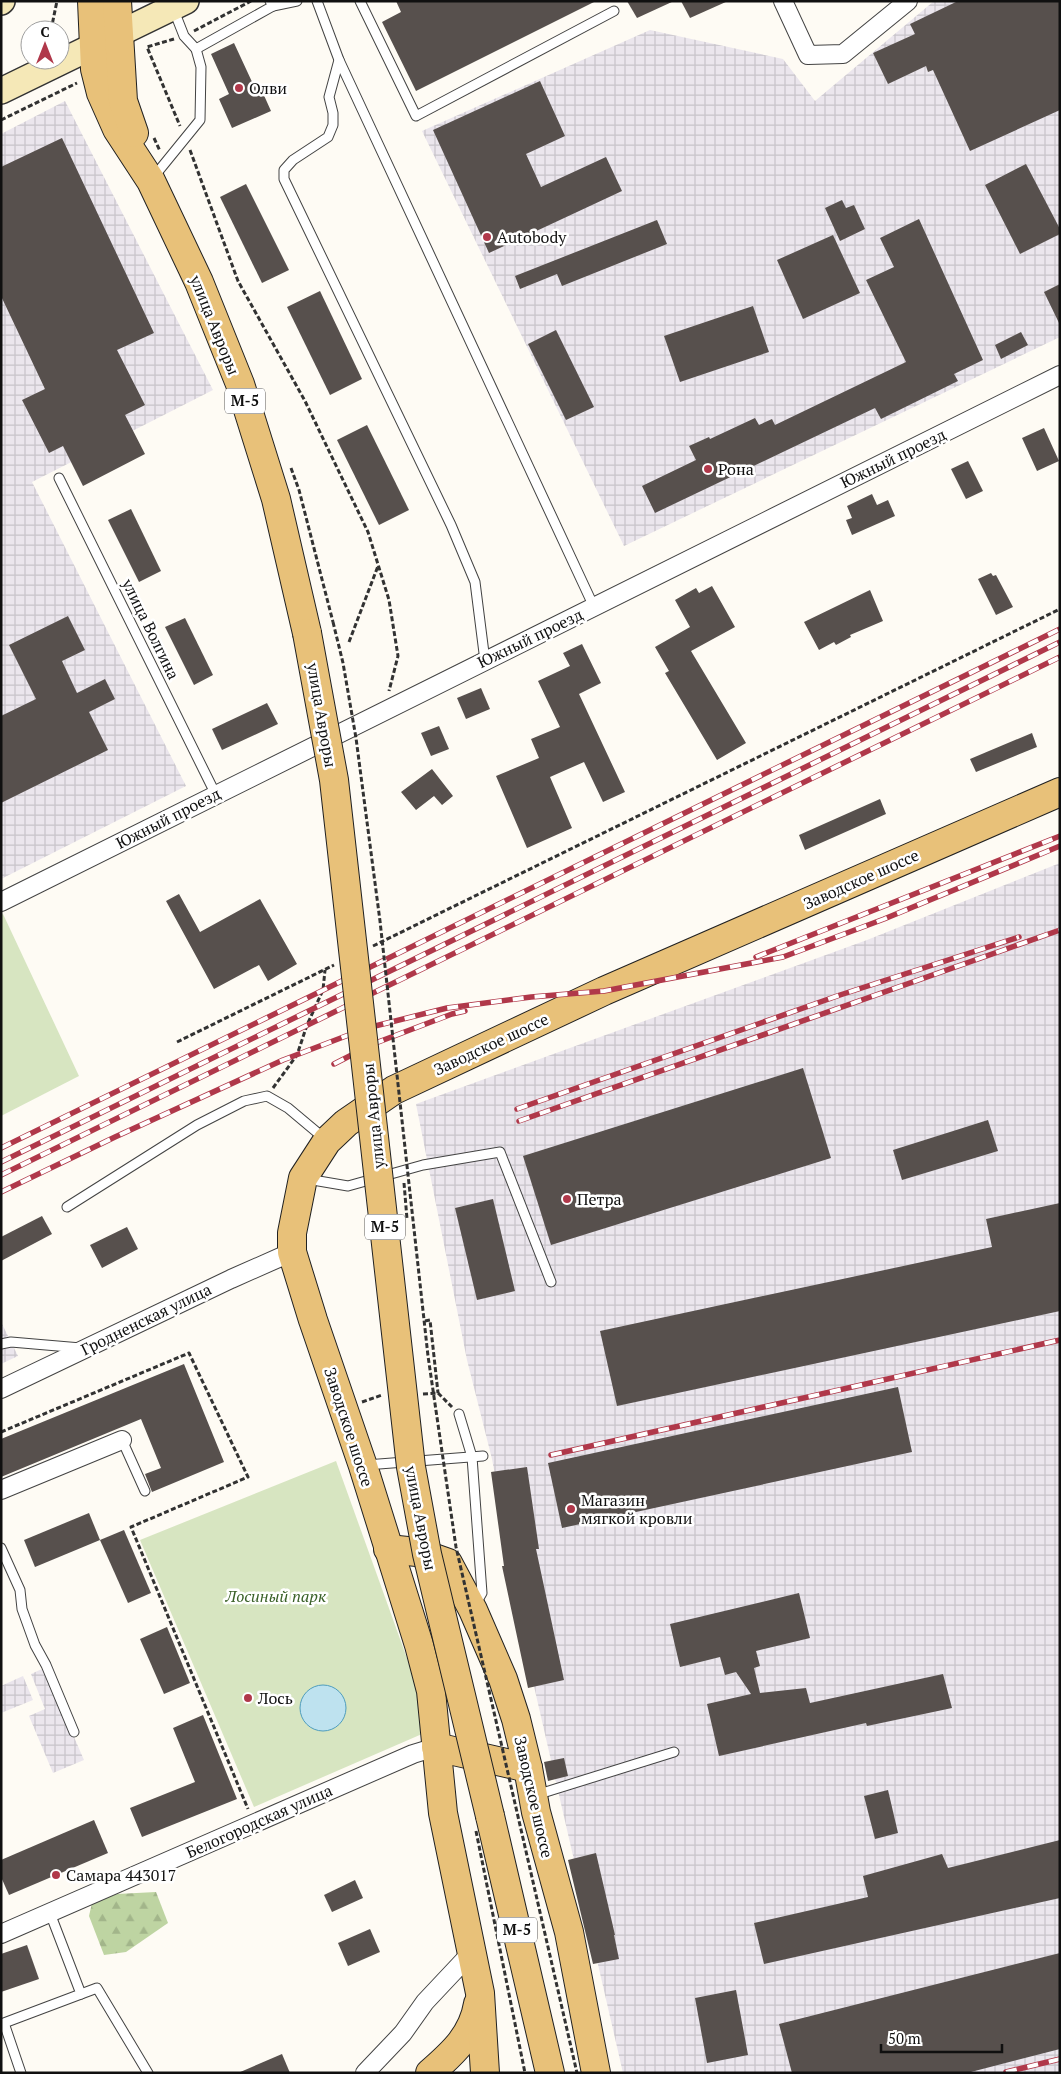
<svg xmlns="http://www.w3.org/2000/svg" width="1061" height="2074" font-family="'PT Serif',serif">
	<defs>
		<pattern id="industrial-grid" width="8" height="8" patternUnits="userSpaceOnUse" patternTransform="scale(1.25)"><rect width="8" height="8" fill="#ebe6ed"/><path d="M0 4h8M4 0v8" fill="none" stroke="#c8c4ca"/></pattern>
		<pattern id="forest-firs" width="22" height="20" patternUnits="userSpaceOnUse" patternTransform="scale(1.25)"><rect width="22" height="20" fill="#bed4a2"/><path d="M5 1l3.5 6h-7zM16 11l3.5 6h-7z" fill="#a2b58a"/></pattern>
	</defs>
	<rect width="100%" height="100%" fill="#fefbf4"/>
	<g fill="url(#industrial-grid)">
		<path d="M934,1h126v336l-436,209 -202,-415 228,-101 133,29 32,42z"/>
		<path d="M65,101l148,289 -181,92 154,304 -185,93v-745z"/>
		<path d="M1060,863v1210h-437l-90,-391 -41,-223 -25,-99 -51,-256 451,-164z"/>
		<path d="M1,1322l17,34 -17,8z"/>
		<path d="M44,1668l40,92 -31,13 -24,-57 16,-7 -14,-35z"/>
		<path d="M23,1676l10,24 -32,13v-27z"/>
	</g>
	<g fill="#d7e5c1">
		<path d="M3,914l76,162 -78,40v-201z"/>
		<path d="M336,1461l86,239v34l-168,73 -114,-267z"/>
	</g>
	<path fill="url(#forest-firs)" d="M156,1892l12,31 -42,29 -22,3 -15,-39 3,-13 25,-9z"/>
	<circle fill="#bee2ef" stroke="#4e9dbe" cx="323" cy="1708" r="23"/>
	<g fill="#57504d">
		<path d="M396,1h200l-180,90 -34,-69 19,-10z"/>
		<path d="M627,1h47l-37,17z"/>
		<path d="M681,1h47l-38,17z"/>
		<path d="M958,1h102v109l-90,41 -37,-81 -5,2 -2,-6 -38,18 -15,-31 42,-19 -5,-10z"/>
		<path d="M234,43l19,41 5,-2 13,29 -39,17 -13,-29 10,-5 -18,-40z"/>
		<path d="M540,81l25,55 -39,18 15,33 65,-30 16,34 -133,62 -56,-123z"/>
		<path d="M62,138l92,195 -37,17 28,55 -20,10 20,39 -62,32 -20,-40 -14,7 -27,-53 23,-11 -44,-93v-129z"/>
		<path d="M1026,164l34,65v5l-40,20 -35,-69z"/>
		<path d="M246,184l43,86 -27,13 -42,-86z"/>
		<path d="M842,200l4,8 8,-3 11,24 -25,12 -15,-33z"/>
		<path d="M919,219l64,141 -29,14 4,7 -77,38 -6,-11 -220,105 -13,-27 54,-26 -7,-14 20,-9 1,2 45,-21 4,7 13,-6 3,6 131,-63 -40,-82 28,-13 -14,-29z"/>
		<path d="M657,220l10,24 -105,42 -5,-12 -37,15 -5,-13z"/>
		<path d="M833,235l27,58 -57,26 -26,-59z"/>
		<path d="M1060,284v41l-16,-33z"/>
		<path d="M320,291l42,88 -32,16 -43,-88z"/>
		<path d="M753,306l16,46 -89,30 -16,-46z"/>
		<path d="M556,330l38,77 -28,13 -38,-76z"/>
		<path d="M1021,332l7,13 -27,14 -6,-14z"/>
		<path d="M367,425l42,85 -30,15 -42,-85z"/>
		<path d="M1044,428l15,33 -22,10 -15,-33z"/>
		<path d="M968,461l15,30 -17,8 -15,-30z"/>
		<path d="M872,494l5,11 11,-5 7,16 -43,19 -6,-15 6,-2 -5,-12z"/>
		<path d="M131,509l30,62 -22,11 -31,-62z"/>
		<path d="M991,573l2,3 3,-1 17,32 -17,8 -18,-36z"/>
		<path d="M712,586l23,41 -44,24 55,92 -29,17 -52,-87 4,-2 -14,-24 35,-20 -15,-27 21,-12 3,5z"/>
		<path d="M870,590l13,31 -33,14 1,2 -15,8 -2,-3 -15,8 -15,-28z"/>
		<path d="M68,616l17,34 -23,11 15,32 28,-14 10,20 -26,13 19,38 -107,53v-87l35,-17 -27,-54z"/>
		<path d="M185,618l28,57 -19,10 -29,-58z"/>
		<path d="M582,644l19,39 -22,11 46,98 -22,10 -19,-40 -34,15 22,51 -45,20 -31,-72 43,-18 -8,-19 29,-12 -22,-46 32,-15 -7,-13z"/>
		<path d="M481,688l9,21 -24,10 -9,-21z"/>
		<path d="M267,703l11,21 -56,26 -10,-21z"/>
		<path d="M439,726l10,23 -18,7 -10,-23z"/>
		<path d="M1032,733l5,14 -61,25 -6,-13z"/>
		<path d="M432,769l21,27 -11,9 -8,-9 -18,14 -15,-18z"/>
		<path d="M880,799l6,15 -81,36 -6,-15z"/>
		<path d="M179,894l21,38 60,-33 37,65 -29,17 -9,-16 -45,24 -48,-88z"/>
		<path d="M803,1068l28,90 -280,87 -28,-89z"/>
		<path d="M988,1120l10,31 -96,29 -9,-30z"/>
		<path d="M493,1199l22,92 -38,9 -22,-92z"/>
		<path d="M1060,1203v108l-443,95 -17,-75 392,-84 -6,-28z"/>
		<path d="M42,1216l10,18 -51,27v-24z"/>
		<path d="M127,1227l11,22 -36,19 -12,-23z"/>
		<path d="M184,1364l40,98 -72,30 -7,-18 16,-6 -20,-49 -140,58v-38z"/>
		<path d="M898,1387l14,65 -350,76 -14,-65z"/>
		<path d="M527,1467l12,82h-3l28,131 -36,8 -26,-122h2l-13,-94z"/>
		<path d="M89,1513l11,27 -65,27 -11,-27z"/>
		<path d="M124,1530l27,63 -23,10 -28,-63z"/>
		<path d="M799,1593l11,45 -54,13 4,15 -6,2 6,25 46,-5 4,15 133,-29 9,34 -85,18 -1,-3 -147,33 -12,-52 44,-10 -15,-22 -11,3 -5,-18 -40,10 -10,-43z"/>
		<path d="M167,1627l23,56 -26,11 -24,-55z"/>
		<path d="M203,1715l34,84 -95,38 -12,-29 65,-26 -22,-54z"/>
		<path d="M564,1758l4,18 -20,5 -4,-19z"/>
		<path d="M888,1790l10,43 -23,6 -11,-43z"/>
		<path d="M94,1820l14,33 -99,42 -8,-18v-17z"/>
		<path d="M1060,1840v58l-296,66 -10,-41 114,-26 -5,-21 79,-22 6,14z"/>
		<path d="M596,1853l19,82h-1l5,24 -26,5 -25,-104z"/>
		<path d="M355,1880l8,18 -31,14 -8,-17z"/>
		<path d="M370,1929l10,23 -32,14 -10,-23z"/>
		<path d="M27,1945l12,34 -38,13v-38z"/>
		<path d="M1060,1953v96l-93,24h-175l-13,-49z"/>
		<path d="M736,1990l12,65 -41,8 -12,-65z"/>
		<path d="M282,2054l8,19h-52z"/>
	</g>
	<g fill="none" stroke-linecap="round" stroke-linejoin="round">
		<defs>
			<g id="service">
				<path d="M317,1l22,59 -10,37 4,16v12l-5,12 -35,23 -9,10v9l167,346 24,57 10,79"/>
				<path d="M360,1l56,115 198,-105"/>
				<path d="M273,6l24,-5"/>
				<path d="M173,8l11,28 12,13 77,-43 -3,-5"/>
				<path d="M339,60l255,547"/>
				<path d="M152,179l48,-59 1,-53 -5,-18"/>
				<path d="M59,478l157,317"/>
				<path d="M307,1179l41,7 75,-21 77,-13 51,130"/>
				<path d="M67,1207l130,-82 47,-24 23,-5 21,12 37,31"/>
				<path d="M1,1344l10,-2 70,6"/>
				<path d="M459,1414l13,43 10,136 -7,12"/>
				<path d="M122,1440l23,51"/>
				<path d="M366,1465l117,-9"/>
				<path d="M1,1548l19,42 2,19 13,36 11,20 28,67"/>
				<path d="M536,1795l138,-43"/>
				<path d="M81,1994l16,-6 51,85"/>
				<path d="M21,2073l-17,-50 77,-29 -31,-81"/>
			</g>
			<g id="minor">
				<path d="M783,1l25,54 35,-1 65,-53"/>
				<path d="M1,902l1059,-527"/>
				<path d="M1,1389l230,-110 61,-27"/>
				<path d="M1,1490l121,-50"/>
				<path d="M1,1934l412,-180 23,-7"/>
				<path d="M365,2073l38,-40 22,-31 47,-50"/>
			</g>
			<g id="secondary">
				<path d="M1,2l1,-1"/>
				<path d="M1,91l185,-90"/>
			</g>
			<g id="primary">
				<path d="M92,1l3,68 6,24 16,36 34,52 48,101 41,102 36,115 31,134"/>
				<path d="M117,1l6,100 11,32"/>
				<path d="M388,1549l29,3 31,11 25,47 30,69 13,40 12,49 8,44 33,120 27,141"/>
				<path d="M436,1747l92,21"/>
				<path d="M490,1816l60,257"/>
				<path d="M430,2073c23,-20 43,-38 48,-69"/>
				<path d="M485,2073l-5,-80 -37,-180 -12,-122 -12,-46 -56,-179 -50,-146 -21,-68v-19l11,-55 24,-37 19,-18 48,-33 210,-99 456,-199"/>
			</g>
		</defs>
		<use href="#service" stroke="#434343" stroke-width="11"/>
		<use href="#minor" stroke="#434343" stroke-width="20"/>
		<use href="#secondary" stroke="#323232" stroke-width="28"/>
		<use href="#primary" stroke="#212121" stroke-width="30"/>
		<g stroke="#323232" stroke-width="3" stroke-dasharray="5 2.5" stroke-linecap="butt">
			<path d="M51,30l6,-29"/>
			<path d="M194,31l57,-30"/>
			<path d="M174,39l-27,8 33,79"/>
			<path d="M1,120l76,-37"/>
			<path d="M154,138l6,13"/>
			<path d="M190,150l48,131 67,120 63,131 21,68 9,56 -9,35"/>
			<path d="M291,468l8,22 34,132"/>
			<path d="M349,642l29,-76"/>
			<path d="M373,946l687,-337"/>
			<path d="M177,1042l157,-77"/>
			<path d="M273,1088l24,-33 10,-30 16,-35 2,-20"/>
			<path d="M404,1183l3,36"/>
			<path d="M425,1321l5,-1 8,73"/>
			<path d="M423,1394l15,-1 14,14"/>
			<path d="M362,1402l20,-7"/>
			<path d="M1,1432l188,-79 59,124 -117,50 117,282"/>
		</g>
		<use href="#service" stroke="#fff" stroke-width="9"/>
		<use href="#minor" stroke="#fff" stroke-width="18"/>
		<use href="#secondary" stroke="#f5e8b7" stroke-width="25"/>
		<use href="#primary" stroke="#e8c179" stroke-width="28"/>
		<defs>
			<g id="rail">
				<path d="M756,957l304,-121"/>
				<path d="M334,1064l39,-20 79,-30 13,-3"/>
				<path d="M517,1109l323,-114 179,-58"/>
				<path d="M519,1121l541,-191"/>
				<path d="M1,1148l1059,-519"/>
				<path d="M1,1162l1059,-520"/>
				<path d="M1,1175l1059,-518"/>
				<path d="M1,1192l114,-55 168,-77 84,-32 80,-20 84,-11 73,-6 179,-34 101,-38 176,-73"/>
				<path d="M551,1455l509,-115"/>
				<path d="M1006,2072l54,-13"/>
			</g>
		</defs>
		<use href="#rail" stroke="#b0384a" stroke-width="5.5"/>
		<use href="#rail" stroke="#fff" stroke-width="4" stroke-dasharray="11" stroke-linecap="butt"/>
		<defs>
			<path id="primary-bridge" d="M307,633l27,147 77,687 16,87 63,262"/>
		</defs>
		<use href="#primary-bridge" stroke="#212121" stroke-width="30" stroke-linecap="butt"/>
		<g stroke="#323232" stroke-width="3" stroke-dasharray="5 2.5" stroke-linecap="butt">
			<path d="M333,622l10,41 13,75 24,183 48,435 28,191 121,526"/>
			<path d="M476,1831l49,242"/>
		</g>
		<use href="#primary-bridge" stroke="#e8c179" stroke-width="28"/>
	</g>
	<g fill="#b0384a" stroke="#fff" stroke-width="2">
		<circle cx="239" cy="88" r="5"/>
		<circle cx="487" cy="237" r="5"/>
		<circle cx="708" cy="469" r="5"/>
		<circle cx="567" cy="1199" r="5"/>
		<circle cx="571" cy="1509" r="5"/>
		<circle cx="248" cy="1698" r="5"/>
		<circle cx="56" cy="1875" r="5"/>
	</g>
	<g text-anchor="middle" stroke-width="5" stroke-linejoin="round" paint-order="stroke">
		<g fill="#fff" stroke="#585858" stroke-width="1">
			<rect x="225" y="388.5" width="40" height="25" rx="4"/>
			<rect x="365" y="1214.5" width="40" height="25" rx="4"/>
			<rect x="497" y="1917.5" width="40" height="25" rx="4"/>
		</g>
		<g font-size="15" font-weight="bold" fill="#101010">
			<text x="245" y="406">М-5</text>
			<text x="385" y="1232">М-5</text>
			<text x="517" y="1935">М-5</text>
		</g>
		<g font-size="16" fill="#101010" stroke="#fff" text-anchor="start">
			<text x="249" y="94">Олви</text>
			<text x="497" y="243">Autobody</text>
			<text x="718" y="475">Рона</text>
			<text x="577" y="1205">Петра</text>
			<text x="581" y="1506">Магазин<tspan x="581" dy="18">мягкой кровли</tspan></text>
			<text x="258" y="1704">Лось</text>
			<text x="66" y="1881">Самара 443017</text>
		</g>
		<g font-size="16" fill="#101010" stroke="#fff">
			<text transform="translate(215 325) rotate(68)" y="6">улица Авроры</text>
			<text transform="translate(893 458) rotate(-26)" y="6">Южный проезд</text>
			<text transform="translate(151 629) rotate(64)" y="6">улица Волгина</text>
			<text transform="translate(530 638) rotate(-26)" y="6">Южный проезд</text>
			<text transform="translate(322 715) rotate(80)" y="6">улица Авроры</text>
			<text transform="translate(168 818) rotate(-27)" y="6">Южный проезд</text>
			<text transform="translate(861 879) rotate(-24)" y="6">Заводское шоссе</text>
			<text transform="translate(491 1044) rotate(-25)" y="6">Заводское шоссе</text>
			<text transform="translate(373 1116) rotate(-96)" y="6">улица Авроры</text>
			<text transform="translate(146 1319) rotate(-26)" y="6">Гродненская улица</text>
			<text transform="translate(349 1427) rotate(72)" y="6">Заводское шоссе</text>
			<text transform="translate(421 1518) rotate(79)" y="6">улица Авроры</text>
			<text transform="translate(534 1797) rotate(77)" y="6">Заводское шоссе</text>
			<text transform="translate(259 1821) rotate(-24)" y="6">Белогородская улица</text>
		</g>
		<g font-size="16" font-style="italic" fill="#396027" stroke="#fff">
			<text x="276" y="1602">Лосиный парк</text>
		</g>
	</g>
	<rect width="1061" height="2074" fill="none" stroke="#101010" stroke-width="5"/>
	<g transform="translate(45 45)"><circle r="24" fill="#ffffff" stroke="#9f9f9f"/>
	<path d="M0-4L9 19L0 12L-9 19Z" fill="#b0384a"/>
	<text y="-8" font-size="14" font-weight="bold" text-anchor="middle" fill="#101010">С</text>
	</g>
	<path d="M881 2044v8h121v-8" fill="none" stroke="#101010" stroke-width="2.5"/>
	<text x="888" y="2044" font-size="15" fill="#101010" stroke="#ffffff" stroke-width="4" paint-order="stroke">50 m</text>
</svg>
